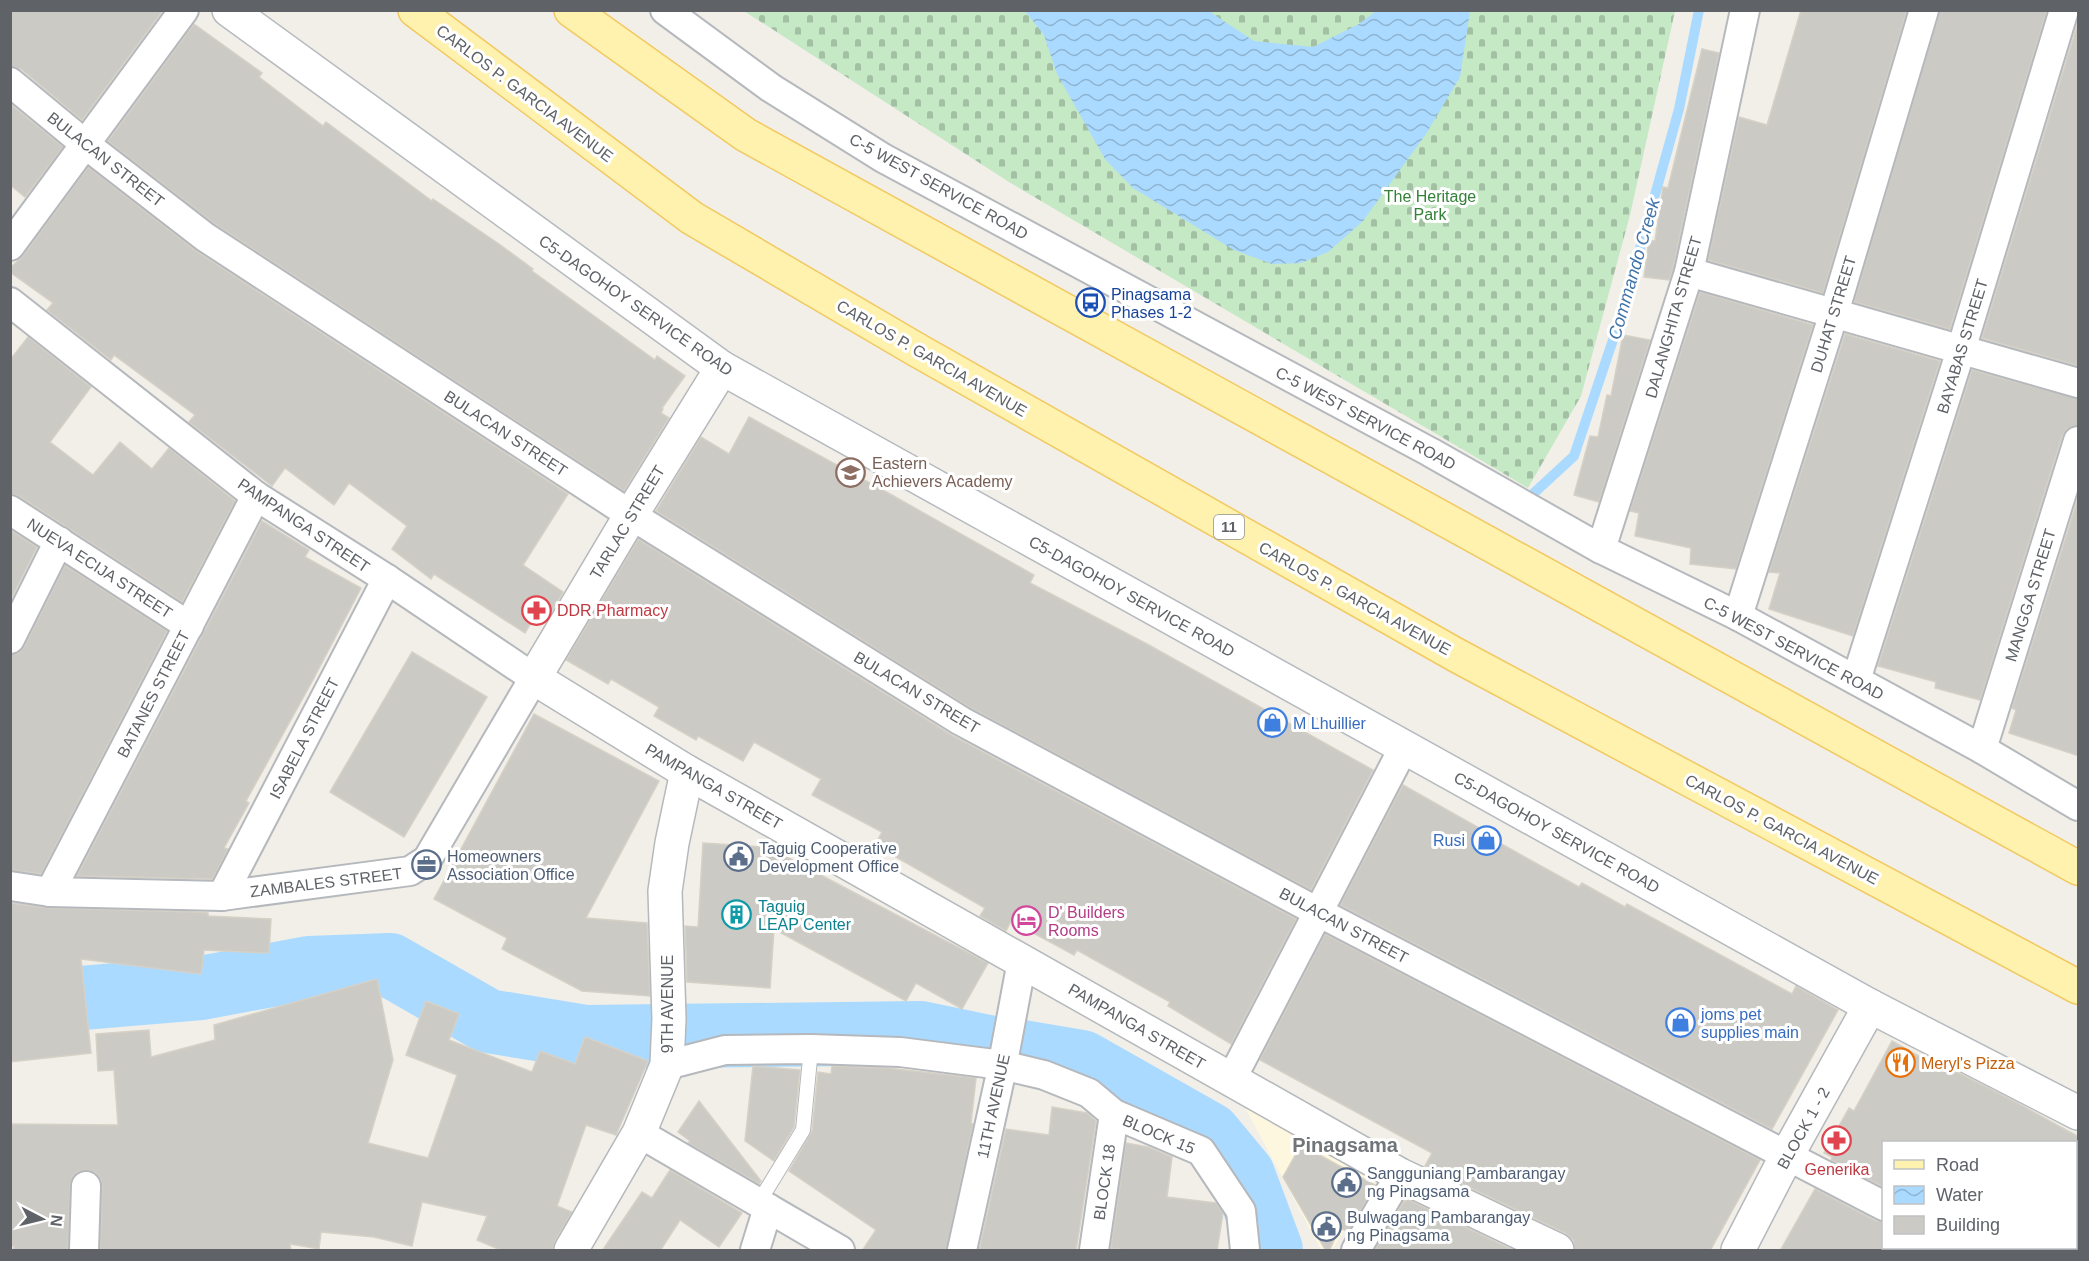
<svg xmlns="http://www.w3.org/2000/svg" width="2089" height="1261" font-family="Helvetica,sans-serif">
	<defs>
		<pattern id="cemetery-stones" width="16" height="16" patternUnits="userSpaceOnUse" patternTransform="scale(1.5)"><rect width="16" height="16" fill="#c5e8c5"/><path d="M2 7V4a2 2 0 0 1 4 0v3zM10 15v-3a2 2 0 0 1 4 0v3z" fill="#a3c0a4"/></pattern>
		<pattern id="water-waves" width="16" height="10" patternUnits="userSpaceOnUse" patternTransform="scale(1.5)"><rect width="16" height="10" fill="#aadaff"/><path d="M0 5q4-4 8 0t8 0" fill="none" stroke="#8eb4d2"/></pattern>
	</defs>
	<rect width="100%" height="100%" fill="#f1efe8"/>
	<path fill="#fef7e0" d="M1239,1096l137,84 -44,70h-11z"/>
	<path fill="url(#cemetery-stones)" d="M744,11h931l-45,204 -49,181 -53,92 -519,-306z"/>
	<path fill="url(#water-waves)" d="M1025,11h186l2,3 41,27 59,6 46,-23 17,-13h94l-10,66 -34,57 -63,87 -35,31 -27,11 -29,1 -38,-14 -101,-62 -28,-29 -48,-85 -13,-39z"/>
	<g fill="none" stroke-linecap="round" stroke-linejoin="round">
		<path stroke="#aadaff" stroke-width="10" d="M1522,504l52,-48 48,-143 57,-204 20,-99"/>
		<g stroke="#aadaff" stroke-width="64">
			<path d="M10,1004l191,-16 108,-20 81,-3 98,56 98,16 335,-4 77,16"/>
			<path d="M1005,1049l77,13 127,72 34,41 28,75"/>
		</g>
	</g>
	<g fill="#cccac5" stroke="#d6d1c6" stroke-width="1.5">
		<path d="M10,10h153l-81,110 -61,-51 -11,-3z"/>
		<path d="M1801,10h106l-84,283 -115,-33 31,-143 28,8z"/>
		<path d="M1940,10h107l-97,319 -96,-27z"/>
		<path d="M2079,19v347l-97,-28z"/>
		<path d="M194,24l68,49 -3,4 64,49 3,-4 106,79 1,-2 66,45 34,25 -1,2 123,89 2,-4 28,20 -23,32 1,1 -2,4 8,5 -45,73 -409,-267 -107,-83z"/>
		<path d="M1702,49l17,4 -46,215 -4,12 -25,-3 5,-37 6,1 8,-54 5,1z"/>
		<path d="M10,104l53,43 -38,50 -15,-12z"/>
		<path d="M88,167l108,84 372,243 -45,71 40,27 -16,28 -11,-6 -11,19 -91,-59 -3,5 -39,-30 15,-23 -58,-43 -15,22 -49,-37 -13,18 -83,-64 6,-7 -81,-60 -3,5 -64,-50 6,-7 -43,-31v-4l13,-12z"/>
		<path d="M1700,292l113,33 -77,244 -46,-5 1,-16 -56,-12 4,-23 -9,-2z"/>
		<path d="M1845,334l95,27 -87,275 -84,-27 11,-36 -11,-1z"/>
		<path d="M1623,335l27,5 -51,162 -25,-7 16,-59 8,1 9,-42 4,1z"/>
		<path d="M28,337l63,50 -41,55 43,33 27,-33 32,27 17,-21 66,53 -53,101 -163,-106 -9,-2v-134z"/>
		<path d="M1972,370l107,29v26l-12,4 -5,7 -82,264 -45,-12 1,-6 -58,-16z"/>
		<path d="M749,417l141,77 144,81 -4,8 117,61 226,126 -62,120 -342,-183 -313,-196 45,-74 28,17z"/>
		<path d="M2079,495v261l-70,-23 7,-23 -4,-2z"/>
		<path d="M262,521l47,29 -4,7 56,31 -47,90 -68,123 3,2 -25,45 4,1 -13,25 -3,5 -135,-3z"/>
		<path d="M10,530l27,17 -27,54z"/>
		<path d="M638,539l315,197 343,183 -65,125 -63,-38 2,-4 -93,-52 -3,5 -63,-34 -5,10 -26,-15 5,-8 -110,-63 7,-13 -70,-37 9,-16 -67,-37 -11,19 -45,-25 -2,4 -42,-24 5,-9 -48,-28 -3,5 -42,-24z"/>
		<path d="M65,565l102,66 -126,243 -31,-4v-215l9,-2 6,-7z"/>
		<path d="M412,652l75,45 -83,140 -74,-45z"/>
		<path d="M534,714l125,67 -73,137 61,5 3,73 -68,-5 -80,-42 5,-11 -73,-39z"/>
		<path d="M1403,785l94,53 -1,3 83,46 3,-4 43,24 2,-3 165,90 4,-8 42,24 -66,119 -432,-224z"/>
		<path d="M703,843l77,5 -1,5 209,110 -26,46 -46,-26 -10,18 -132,-72 -4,59 -83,-6 -2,-56 13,1z"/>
		<path d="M10,903l39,5 145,4 14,1v3l63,3 -2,34 -65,-3 -3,24 -120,-15 10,94 -81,9z"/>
		<path d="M1325,934l435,226 -50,91h-135l-2,-11 -8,-7 -140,-67 7,-13 -172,-93z"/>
		<path d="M377,979l16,81 -25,83 60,15 29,-83 -51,-20 20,-54 33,13 -10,26 83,32 8,-21 35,13 10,-27 63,24 -32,74 -30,-10 -29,81 15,6 -17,29 -3,10h-49l-26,-11 10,-24 -65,-14 -10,44 -38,-9 -53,-5 -2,17 -29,-5 1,7h-191l2,-65 -1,-7 -6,-7 -9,-2 -7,1 -7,6 -2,8 -2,66h-55l1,-5h-4v-122l108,1 -4,-55 -16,1 -2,-37 53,-4 2,27 64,-17 -1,-15z"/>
		<path d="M1892,1041l53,30 2,-4 65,33 67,37v6h-195v44l-53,-27 1,-3 -8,-4 25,-45 5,3z"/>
		<path d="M753,1066l47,4 -6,57 -20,34 -29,-20z"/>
		<path d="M832,1066l55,2 89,10 -5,45 2,1 -27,127h-84l14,-21 -87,-59 23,-40 6,-59 13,2z"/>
		<path d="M699,1101l62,80 -2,3 -71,-41 2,-2 -12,-9z"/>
		<path d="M1052,1107l35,6 9,8 -20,130h-97l27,-122 43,6z"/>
		<path d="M1126,1143l22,4 24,10 -5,40 49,6 7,10 -6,38h-87l-19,-3z"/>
		<path d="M1301,1145l74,40 -27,47 -8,-4 -11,23h-3l-43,-74z"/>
		<path d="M670,1170l72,43 -23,34 -39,-27 -20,31h-58l40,-59 10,6z"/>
		<path d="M1815,1189l61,32 8,1v29h-104z"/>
		<path d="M1407,1199l108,52h-134l-5,-3 28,-47 1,1z"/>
	</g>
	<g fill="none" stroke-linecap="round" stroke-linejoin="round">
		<defs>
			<path id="service" d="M759,1202l44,-72 8,-81"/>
			<g id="minor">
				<path d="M665,10l106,78 112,70 547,294 171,97 137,67 244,133 96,57"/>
				<path d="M10,82l75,62 120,93 426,278 330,206 357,191 566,294"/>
				<path d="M10,246l174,-236"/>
				<path d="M1689,272l389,111"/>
				<path d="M10,302l246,194 131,83 147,99 -107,182 -17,11 -188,25 -172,-4 -40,-6"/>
				<path d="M10,510l179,116"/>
				<path d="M1601,549l88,-277 56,-262"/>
				<path d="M1738,616l96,-303 90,-303"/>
				<path d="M10,639l49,-98"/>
				<path d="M1856,680l105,-330 103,-340"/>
				<path d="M1982,749l96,-308"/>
				<path d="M50,892l206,-396"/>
				<path d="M222,896l165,-317"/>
				<path d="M667,1065l58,-15 86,-1 89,3 102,13 42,10 45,18 25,21 87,37 40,60 4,39"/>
				<path d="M1231,1080l173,-333"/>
				<path d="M639,1133l201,117"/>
				<path d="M1964,1248l6,2"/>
				<path d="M84,1250l2,-64"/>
				<path d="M755,1250l13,-42"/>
				<path d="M962,1250l39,-177 21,-112"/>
				<path d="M1094,1250l20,-136"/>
				<path d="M1356,1250l44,-75"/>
			</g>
			<g id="tertiary">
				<path d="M722,368l-91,147 -97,163 153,94 713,403 157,75"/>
				<path d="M571,1250l68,-117 28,-68 2,-46 -4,-128 7,-48 15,-71"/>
				<path d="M1738,1250l48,-93 84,-151"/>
			</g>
			<path id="secondary" d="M229,10l493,358 1148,638 208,107"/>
			<g id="primary">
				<path d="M415,10l277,208 225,132 539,305 622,332"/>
				<path d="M571,10l175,125 1332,733"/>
			</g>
		</defs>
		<use href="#service" stroke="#b5b8bc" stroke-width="16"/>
		<use href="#minor" stroke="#b5b8bc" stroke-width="32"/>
		<use href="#tertiary" stroke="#b5b8bc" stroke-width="36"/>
		<use href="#secondary" stroke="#b6babf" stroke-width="36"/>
		<use href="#primary" stroke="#f2c960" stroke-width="36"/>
		<use href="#service" stroke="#fff" stroke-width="14"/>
		<use href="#minor" stroke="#fff" stroke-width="28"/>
		<use href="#tertiary" stroke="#fff" stroke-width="33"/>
		<use href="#secondary" stroke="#fff" stroke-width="33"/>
		<use href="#primary" stroke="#fff2af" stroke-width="33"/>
	</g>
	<defs>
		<symbol id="bus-ring" viewBox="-11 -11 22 22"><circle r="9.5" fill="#fff" stroke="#1a4fb4" stroke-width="1.5"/><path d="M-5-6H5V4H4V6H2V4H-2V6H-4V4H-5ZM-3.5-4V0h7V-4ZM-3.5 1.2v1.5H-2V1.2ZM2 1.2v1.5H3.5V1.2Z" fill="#1a4fb4"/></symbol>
		<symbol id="school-ring" viewBox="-11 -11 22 22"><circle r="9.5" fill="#fff" stroke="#8d6e63" stroke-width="1.5"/><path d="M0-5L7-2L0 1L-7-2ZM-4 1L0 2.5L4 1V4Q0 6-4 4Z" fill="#8d6e63"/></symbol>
		<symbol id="pharmacy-ring" viewBox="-11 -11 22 22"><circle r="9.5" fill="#fff" stroke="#e0444e" stroke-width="1.5"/><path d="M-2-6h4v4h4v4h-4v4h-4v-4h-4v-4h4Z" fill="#e0444e"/></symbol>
		<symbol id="shop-ring" viewBox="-11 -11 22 22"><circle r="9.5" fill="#fff" stroke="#3f7fe0" stroke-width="1.5"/><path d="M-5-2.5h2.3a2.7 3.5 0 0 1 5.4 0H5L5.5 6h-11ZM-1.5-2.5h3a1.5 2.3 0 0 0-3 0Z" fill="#3f7fe0"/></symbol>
		<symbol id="civic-ring" viewBox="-11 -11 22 22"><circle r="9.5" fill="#fff" stroke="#5c6f8a" stroke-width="1.5"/><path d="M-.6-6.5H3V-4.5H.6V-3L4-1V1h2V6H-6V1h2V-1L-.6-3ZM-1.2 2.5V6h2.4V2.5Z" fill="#5c6f8a"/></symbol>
		<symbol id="office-ring" viewBox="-11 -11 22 22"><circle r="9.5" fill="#fff" stroke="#5c6f8a" stroke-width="1.5"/><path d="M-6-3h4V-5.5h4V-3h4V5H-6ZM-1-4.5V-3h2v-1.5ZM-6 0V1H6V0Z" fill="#5c6f8a"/></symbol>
		<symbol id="building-ring" viewBox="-11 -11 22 22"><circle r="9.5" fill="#fff" stroke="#0f9aa8" stroke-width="1.5"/><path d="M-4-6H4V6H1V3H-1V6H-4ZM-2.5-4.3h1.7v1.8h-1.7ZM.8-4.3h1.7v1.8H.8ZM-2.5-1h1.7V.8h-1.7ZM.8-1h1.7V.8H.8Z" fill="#0f9aa8"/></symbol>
		<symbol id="hotel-ring" viewBox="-11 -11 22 22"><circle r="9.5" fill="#fff" stroke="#d1479c" stroke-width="1.5"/><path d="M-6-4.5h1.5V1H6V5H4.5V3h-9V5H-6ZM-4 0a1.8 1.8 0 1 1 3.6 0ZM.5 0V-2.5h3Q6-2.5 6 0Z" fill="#d1479c"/></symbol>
		<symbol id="restaurant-ring" viewBox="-11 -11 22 22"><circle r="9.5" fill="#fff" stroke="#e8710a" stroke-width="1.5"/><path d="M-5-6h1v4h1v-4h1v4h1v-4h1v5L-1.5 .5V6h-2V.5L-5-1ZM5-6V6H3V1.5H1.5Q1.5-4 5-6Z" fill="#e8710a"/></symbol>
	</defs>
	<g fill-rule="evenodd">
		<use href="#bus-ring" x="1074" y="286" width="33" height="33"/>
		<use href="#school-ring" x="834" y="456" width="33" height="33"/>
		<use href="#pharmacy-ring" x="520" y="594" width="33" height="33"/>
		<use href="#shop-ring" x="1256" y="706" width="33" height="33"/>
		<use href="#shop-ring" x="1470" y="824" width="33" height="33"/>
		<use href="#civic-ring" x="722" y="840" width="33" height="33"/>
		<use href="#office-ring" x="410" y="848" width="33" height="33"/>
		<use href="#building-ring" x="720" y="898" width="33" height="33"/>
		<use href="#hotel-ring" x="1010" y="904" width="33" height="33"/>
		<use href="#shop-ring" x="1664" y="1006" width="33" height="33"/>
		<use href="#restaurant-ring" x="1884" y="1046" width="33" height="33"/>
		<use href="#pharmacy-ring" x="1820" y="1124" width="33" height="33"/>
		<use href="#civic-ring" x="1330" y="1166" width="33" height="33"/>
		<use href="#civic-ring" x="1310" y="1210" width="33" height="33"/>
	</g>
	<g text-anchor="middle" stroke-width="6" stroke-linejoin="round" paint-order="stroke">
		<rect fill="#fff" stroke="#8f9295" stroke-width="1.5" x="1214" y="515" width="30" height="24" rx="4.5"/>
		<g font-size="15" font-weight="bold" fill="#5f6368">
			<text x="1229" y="532">11</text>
		</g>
		<g font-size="16" fill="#5f6368" stroke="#fff">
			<text transform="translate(525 93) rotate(37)" y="6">CARLOS P. GARCIA AVENUE</text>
			<text transform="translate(106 159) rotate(38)" y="6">BULACAN STREET</text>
			<text transform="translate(939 186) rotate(29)" y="6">C-5 WEST SERVICE ROAD</text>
			<text transform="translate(636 305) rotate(35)" y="6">C5-DAGOHOY SERVICE ROAD</text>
			<text transform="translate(1833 314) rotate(-73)" y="6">DUHAT STREET</text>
			<text transform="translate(1673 317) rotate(-74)" y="6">DALANGHITA STREET</text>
			<text transform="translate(1962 346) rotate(-73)" y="6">BAYABAS STREET</text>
			<text transform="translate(932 358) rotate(30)" y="6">CARLOS P. GARCIA AVENUE</text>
			<text transform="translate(1366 418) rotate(28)" y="6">C-5 WEST SERVICE ROAD</text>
			<text transform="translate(506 433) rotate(33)" y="6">BULACAN STREET</text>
			<text transform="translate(627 522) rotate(-59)" y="6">TARLAC STREET</text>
			<text transform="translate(304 525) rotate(34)" y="6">PAMPANGA STREET</text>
			<text transform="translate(100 568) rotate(33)" y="6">NUEVA ECIJA STREET</text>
			<text transform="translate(2030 595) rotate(-73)" y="6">MANGGA STREET</text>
			<text transform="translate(1132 596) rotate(29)" y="6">C5-DAGOHOY SERVICE ROAD</text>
			<text transform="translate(1355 598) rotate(29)" y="6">CARLOS P. GARCIA AVENUE</text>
			<text transform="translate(1794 648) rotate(28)" y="6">C-5 WEST SERVICE ROAD</text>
			<text transform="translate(917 692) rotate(31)" y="6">BULACAN STREET</text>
			<text transform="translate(153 694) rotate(-63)" y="6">BATANES STREET</text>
			<text transform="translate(304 738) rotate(-63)" y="6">ISABELA STREET</text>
			<text transform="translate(714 786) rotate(30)" y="6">PAMPANGA STREET</text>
			<text transform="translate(1782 829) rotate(28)" y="6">CARLOS P. GARCIA AVENUE</text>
			<text transform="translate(1557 832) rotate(29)" y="6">C5-DAGOHOY SERVICE ROAD</text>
			<text transform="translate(326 882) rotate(-7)" y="6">ZAMBALES STREET</text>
			<text transform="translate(1344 925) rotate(28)" y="6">BULACAN STREET</text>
			<text transform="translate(667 1004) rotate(-90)" y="6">9TH AVENUE</text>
			<text transform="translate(1137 1026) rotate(30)" y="6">PAMPANGA STREET</text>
			<text transform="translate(993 1106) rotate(-78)" y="6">11TH AVENUE</text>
			<text transform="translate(1803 1128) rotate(-61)" y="6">BLOCK 1 - 2</text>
			<text transform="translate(1159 1134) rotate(23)" y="6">BLOCK 15</text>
			<text transform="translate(1104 1182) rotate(-82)" y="6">BLOCK 18</text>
		</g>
		<g font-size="16" fill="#348238" stroke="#fff">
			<text x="1430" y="202">The Heritage<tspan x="1430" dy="18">Park</tspan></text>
		</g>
		<g font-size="16" fill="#164399" stroke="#fff" text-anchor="start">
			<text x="1111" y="300">Pinagsama<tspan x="1111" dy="18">Phases 1-2</tspan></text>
		</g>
		<g font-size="16" fill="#785e54" stroke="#fff" text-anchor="start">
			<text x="872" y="469">Eastern<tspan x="872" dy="18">Achievers Academy</tspan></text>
		</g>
		<g font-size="16" fill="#be3a42" stroke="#fff" text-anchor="start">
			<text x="557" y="616">DDR Pharmacy</text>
			<text x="1837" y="1175" text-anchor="middle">Generika</text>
		</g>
		<g font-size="16" fill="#366cbe" stroke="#fff" text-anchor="start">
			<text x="1293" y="729">M Lhuillier</text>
			<text x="1465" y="846" text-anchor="end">Rusi</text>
			<text x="1701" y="1020">joms pet<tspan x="1701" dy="18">supplies main</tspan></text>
		</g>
		<g font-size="16" fill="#4e5e75" stroke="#fff" text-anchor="start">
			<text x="759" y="854">Taguig Cooperative<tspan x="759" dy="18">Development Office</tspan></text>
			<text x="447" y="862">Homeowners<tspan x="447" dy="18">Association Office</tspan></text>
			<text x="1367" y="1179">Sangguniang Pambarangay<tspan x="1367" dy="18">ng Pinagsama</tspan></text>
			<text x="1347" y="1223">Bulwagang Pambarangay<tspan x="1347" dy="18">ng Pinagsama</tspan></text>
		</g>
		<g font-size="16" fill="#0d838f" stroke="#fff" text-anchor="start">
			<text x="758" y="912">Taguig<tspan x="758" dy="18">LEAP Center</tspan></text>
		</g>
		<g font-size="16" fill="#b23c85" stroke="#fff" text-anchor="start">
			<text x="1048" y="918">D' Builders<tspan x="1048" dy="18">Rooms</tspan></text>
		</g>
		<g font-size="16" fill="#c56008" stroke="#fff" text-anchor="start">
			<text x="1921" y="1069">Meryl's Pizza</text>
		</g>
		<g font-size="18" font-style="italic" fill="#4174aa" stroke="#fff">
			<text transform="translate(1634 269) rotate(-74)" y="6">Commando Creek</text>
		</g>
		<g font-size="20" font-weight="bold" fill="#70757a" stroke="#fff">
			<text x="1345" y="1152">Pinagsama</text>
		</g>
	</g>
	<rect width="2089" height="1261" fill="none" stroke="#5f6368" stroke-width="24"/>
	<rect x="1882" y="1141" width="195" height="108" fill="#ffffff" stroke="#bfc1c3" stroke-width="1.5"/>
	<rect x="1894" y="1160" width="30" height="9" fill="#fff2af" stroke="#bfc1c3" stroke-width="1.5"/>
	<text x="1936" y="1171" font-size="18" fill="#5f6368">Road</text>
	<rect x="1894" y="1186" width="30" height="18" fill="url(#water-waves)" stroke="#bfc1c3" stroke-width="1.5"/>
	<text x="1936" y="1201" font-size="18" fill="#5f6368">Water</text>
	<rect x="1894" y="1216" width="30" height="18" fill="#cccac5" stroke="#bfc1c3" stroke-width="1.5"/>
	<text x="1936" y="1231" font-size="18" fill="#5f6368">Building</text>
	<g transform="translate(42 1219) rotate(97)" stroke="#ffffff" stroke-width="4.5" paint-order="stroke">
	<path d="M0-4.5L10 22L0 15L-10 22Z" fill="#5f6368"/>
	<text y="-9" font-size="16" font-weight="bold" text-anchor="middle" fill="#5f6368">N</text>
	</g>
</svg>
